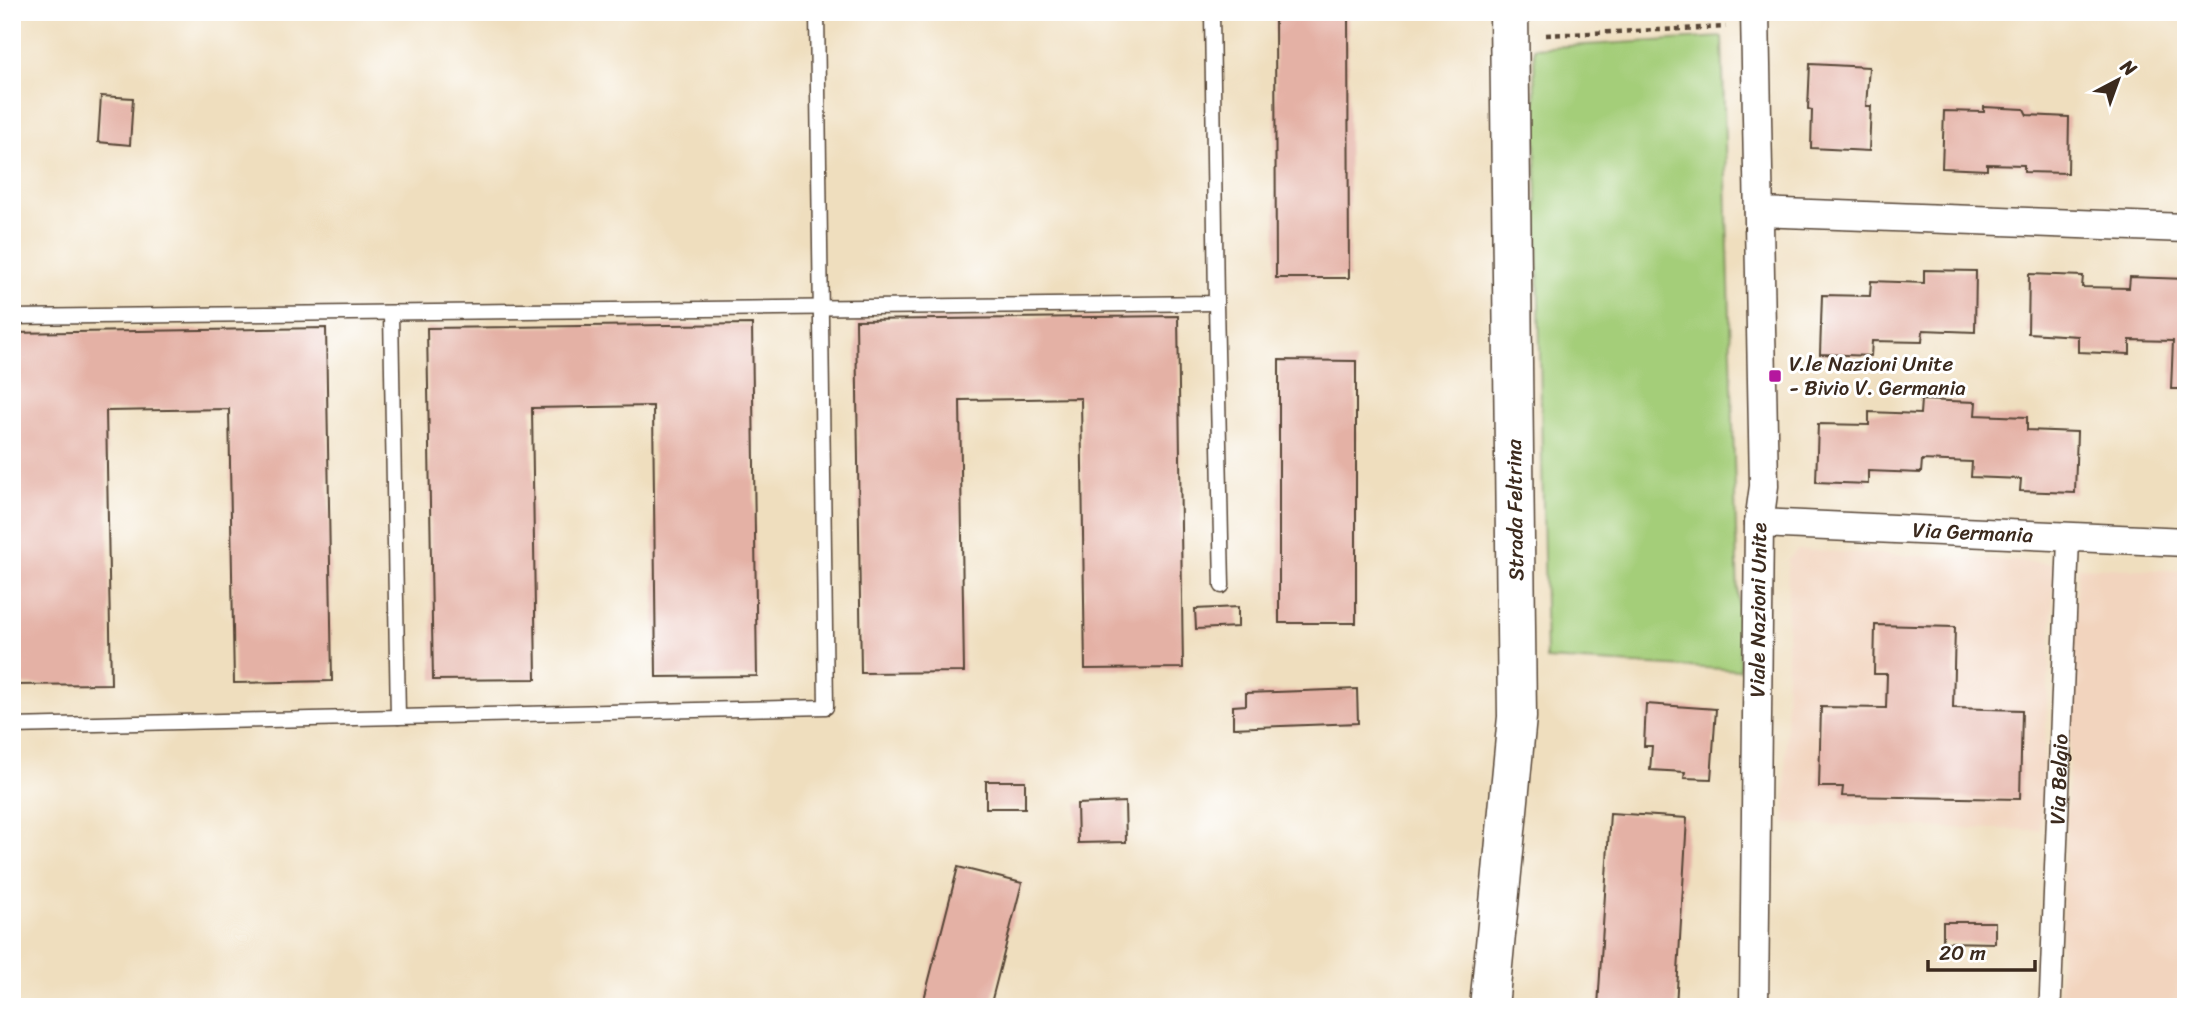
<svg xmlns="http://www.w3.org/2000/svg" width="2198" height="1019" font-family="Sriracha,sans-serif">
	<rect width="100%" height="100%" fill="#fff"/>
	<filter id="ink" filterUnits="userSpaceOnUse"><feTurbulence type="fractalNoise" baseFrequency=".0143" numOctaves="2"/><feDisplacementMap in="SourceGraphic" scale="14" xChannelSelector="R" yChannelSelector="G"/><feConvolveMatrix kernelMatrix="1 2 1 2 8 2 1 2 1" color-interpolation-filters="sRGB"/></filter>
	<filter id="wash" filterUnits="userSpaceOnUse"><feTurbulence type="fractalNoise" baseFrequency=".00686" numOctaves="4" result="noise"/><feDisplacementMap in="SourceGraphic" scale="28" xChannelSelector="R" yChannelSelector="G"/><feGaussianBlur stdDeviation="1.57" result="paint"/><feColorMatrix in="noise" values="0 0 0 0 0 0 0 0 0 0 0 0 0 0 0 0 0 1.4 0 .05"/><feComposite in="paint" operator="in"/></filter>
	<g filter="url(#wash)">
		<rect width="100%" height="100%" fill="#efdebe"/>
		<g fill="#f2d4be">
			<path d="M1798,550l257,13 -15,267 -255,-6 3,-265z"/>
			<path d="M2078,567l108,4v436h-128z"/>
		</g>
		<path fill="#a4ce79" stroke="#707c4c" stroke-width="2" d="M1722,37l18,633 -194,-11 -12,-611z"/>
		<g id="blocks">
			<g fill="#e4b1a5">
				<path d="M1275,12h73l1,266h-73z"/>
				<path d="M1827,12h41v4l-41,-2z"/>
				<path d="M1810,64l59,3 -3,39h5l-2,45 -58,-3 1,-38 -4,-1z"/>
				<path d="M101,96l32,2 -3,47 -32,-3z"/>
				<path d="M1984,107l40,2 3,6 42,2 -1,56 -44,-1v-7l-37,-1v6l-45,-2 2,-57 40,1z"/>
				<path d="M1924,270l52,1 -1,61 -52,-2 -1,12 -50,-1 -1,15 -51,-2 2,-59 48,1 1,-15 53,2z"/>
				<path d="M2029,274l54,2 -1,11 47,1 1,-11 56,2v110h-15l2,-48 -43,-1v14l-52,-2v-16l-50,-3z"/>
				<path d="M1178,316l5,352 -98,1 -4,-271 -121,2 4,272 -103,1 -5,-353z"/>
				<path d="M752,324l5,352 -101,1 -3,-271 -121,2 4,271 -103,1 -6,-352z"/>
				<path d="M326,328l6,353 -98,2 -5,-274 -123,2 5,273 -99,1v-352z"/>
				<path d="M1279,360l77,1v262h-77z"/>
				<path d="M1921,400l55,2 -1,13 52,2v13l50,2 -2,61 -55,-2 1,-12 -50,-2 1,-15 -50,-2 -1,13 -53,-2v13l-52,-2 2,-58 51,1v-13l51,2z"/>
				<path d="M1238,607v20l-42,2 -1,-20z"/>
				<path d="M1875,625l80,2 -2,81 69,2 -2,89 -178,-3 1,-9h-24l2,-80 65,1 1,-34h-13z"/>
				<path d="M1357,689l1,34 -125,5v-22l13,-1v-12z"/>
				<path d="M1646,704l70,5 -5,70 -27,-1 1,-6 -35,-2 2,-24h-8z"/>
				<rect x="986" y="781" width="39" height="27"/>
				<path d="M1125,802l1,40 -48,1 -1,-39z"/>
				<path d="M1610,813l77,5 -11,189h-78z"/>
				<path d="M958,867l64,16 -32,124h-68z"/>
				<path d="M1943,922h52v21l-52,-1z"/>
			</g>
		</g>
	</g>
	<g filter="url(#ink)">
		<use href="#blocks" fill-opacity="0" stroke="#564536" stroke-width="2"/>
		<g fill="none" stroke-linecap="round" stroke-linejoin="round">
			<defs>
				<g id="service">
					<path d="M1216,303l6,283"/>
					<path d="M391,313l7,404"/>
					<path d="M12,317l1204,-14 -4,-291"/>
					<path d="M12,726l814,-19 -9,-695"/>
				</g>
				<g id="pedestrian">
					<path id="s1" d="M2050,1007l18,-455"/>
				</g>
				<g id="minor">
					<path d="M1759,212l427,16"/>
					<path id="s2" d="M1759,523l427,19"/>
					<path id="s3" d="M1754,1007l5,-484 5,-37 -9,-474"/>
				</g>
				<path id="primary" d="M1489,1007l28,-290 -8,-705"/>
			</defs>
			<use href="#service" stroke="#564536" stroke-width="17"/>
			<use href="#pedestrian" stroke="#564536" stroke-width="24"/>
			<use href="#minor" stroke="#564536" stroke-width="31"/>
			<use href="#primary" stroke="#564536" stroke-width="41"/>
			<path stroke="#564536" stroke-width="4.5" stroke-dasharray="5 5" stroke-linecap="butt" d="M1546,35l180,-8"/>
			<use href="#service" stroke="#fff" stroke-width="14"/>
			<use href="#pedestrian" stroke="#fff" stroke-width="21"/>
			<use href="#minor" stroke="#fff" stroke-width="28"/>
			<use href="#primary" stroke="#fff" stroke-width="38"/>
		</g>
	</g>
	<rect fill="#b5179e" stroke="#fff" stroke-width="2.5" x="1768" y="369" width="14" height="14" rx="3.5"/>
	<g text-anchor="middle" stroke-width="6" stroke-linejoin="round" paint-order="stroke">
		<g font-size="21" fill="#3b2a1e" stroke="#fff" text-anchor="start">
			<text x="1789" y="371">V.le Nazioni Unite<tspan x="1789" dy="24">- Bivio V. Germania</tspan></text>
		</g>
		<g font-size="21" fill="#3b2a1e" stroke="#fff">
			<text transform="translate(1515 510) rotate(-91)" y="7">Strada Feltrina</text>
			<text dy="7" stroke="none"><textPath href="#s2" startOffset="214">Via Germania</textPath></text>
			<text dy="7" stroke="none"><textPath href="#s3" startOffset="397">Viale Nazioni Unite</textPath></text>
			<text dy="7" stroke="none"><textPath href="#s1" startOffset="228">Via Belgio</textPath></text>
		</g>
	</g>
	<rect width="2198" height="1019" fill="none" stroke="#fff" stroke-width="42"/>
	<g transform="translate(2118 80) rotate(41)" stroke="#ffffff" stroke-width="5" paint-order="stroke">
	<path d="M0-5L12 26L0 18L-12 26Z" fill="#3b2a1e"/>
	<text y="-10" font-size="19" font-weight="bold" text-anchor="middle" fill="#3b2a1e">N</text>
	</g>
	<path d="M1928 960v10h107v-10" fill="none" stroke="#3b2a1e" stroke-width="3.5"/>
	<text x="1939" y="960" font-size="21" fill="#3b2a1e" stroke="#ffffff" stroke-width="5" paint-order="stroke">20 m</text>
</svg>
